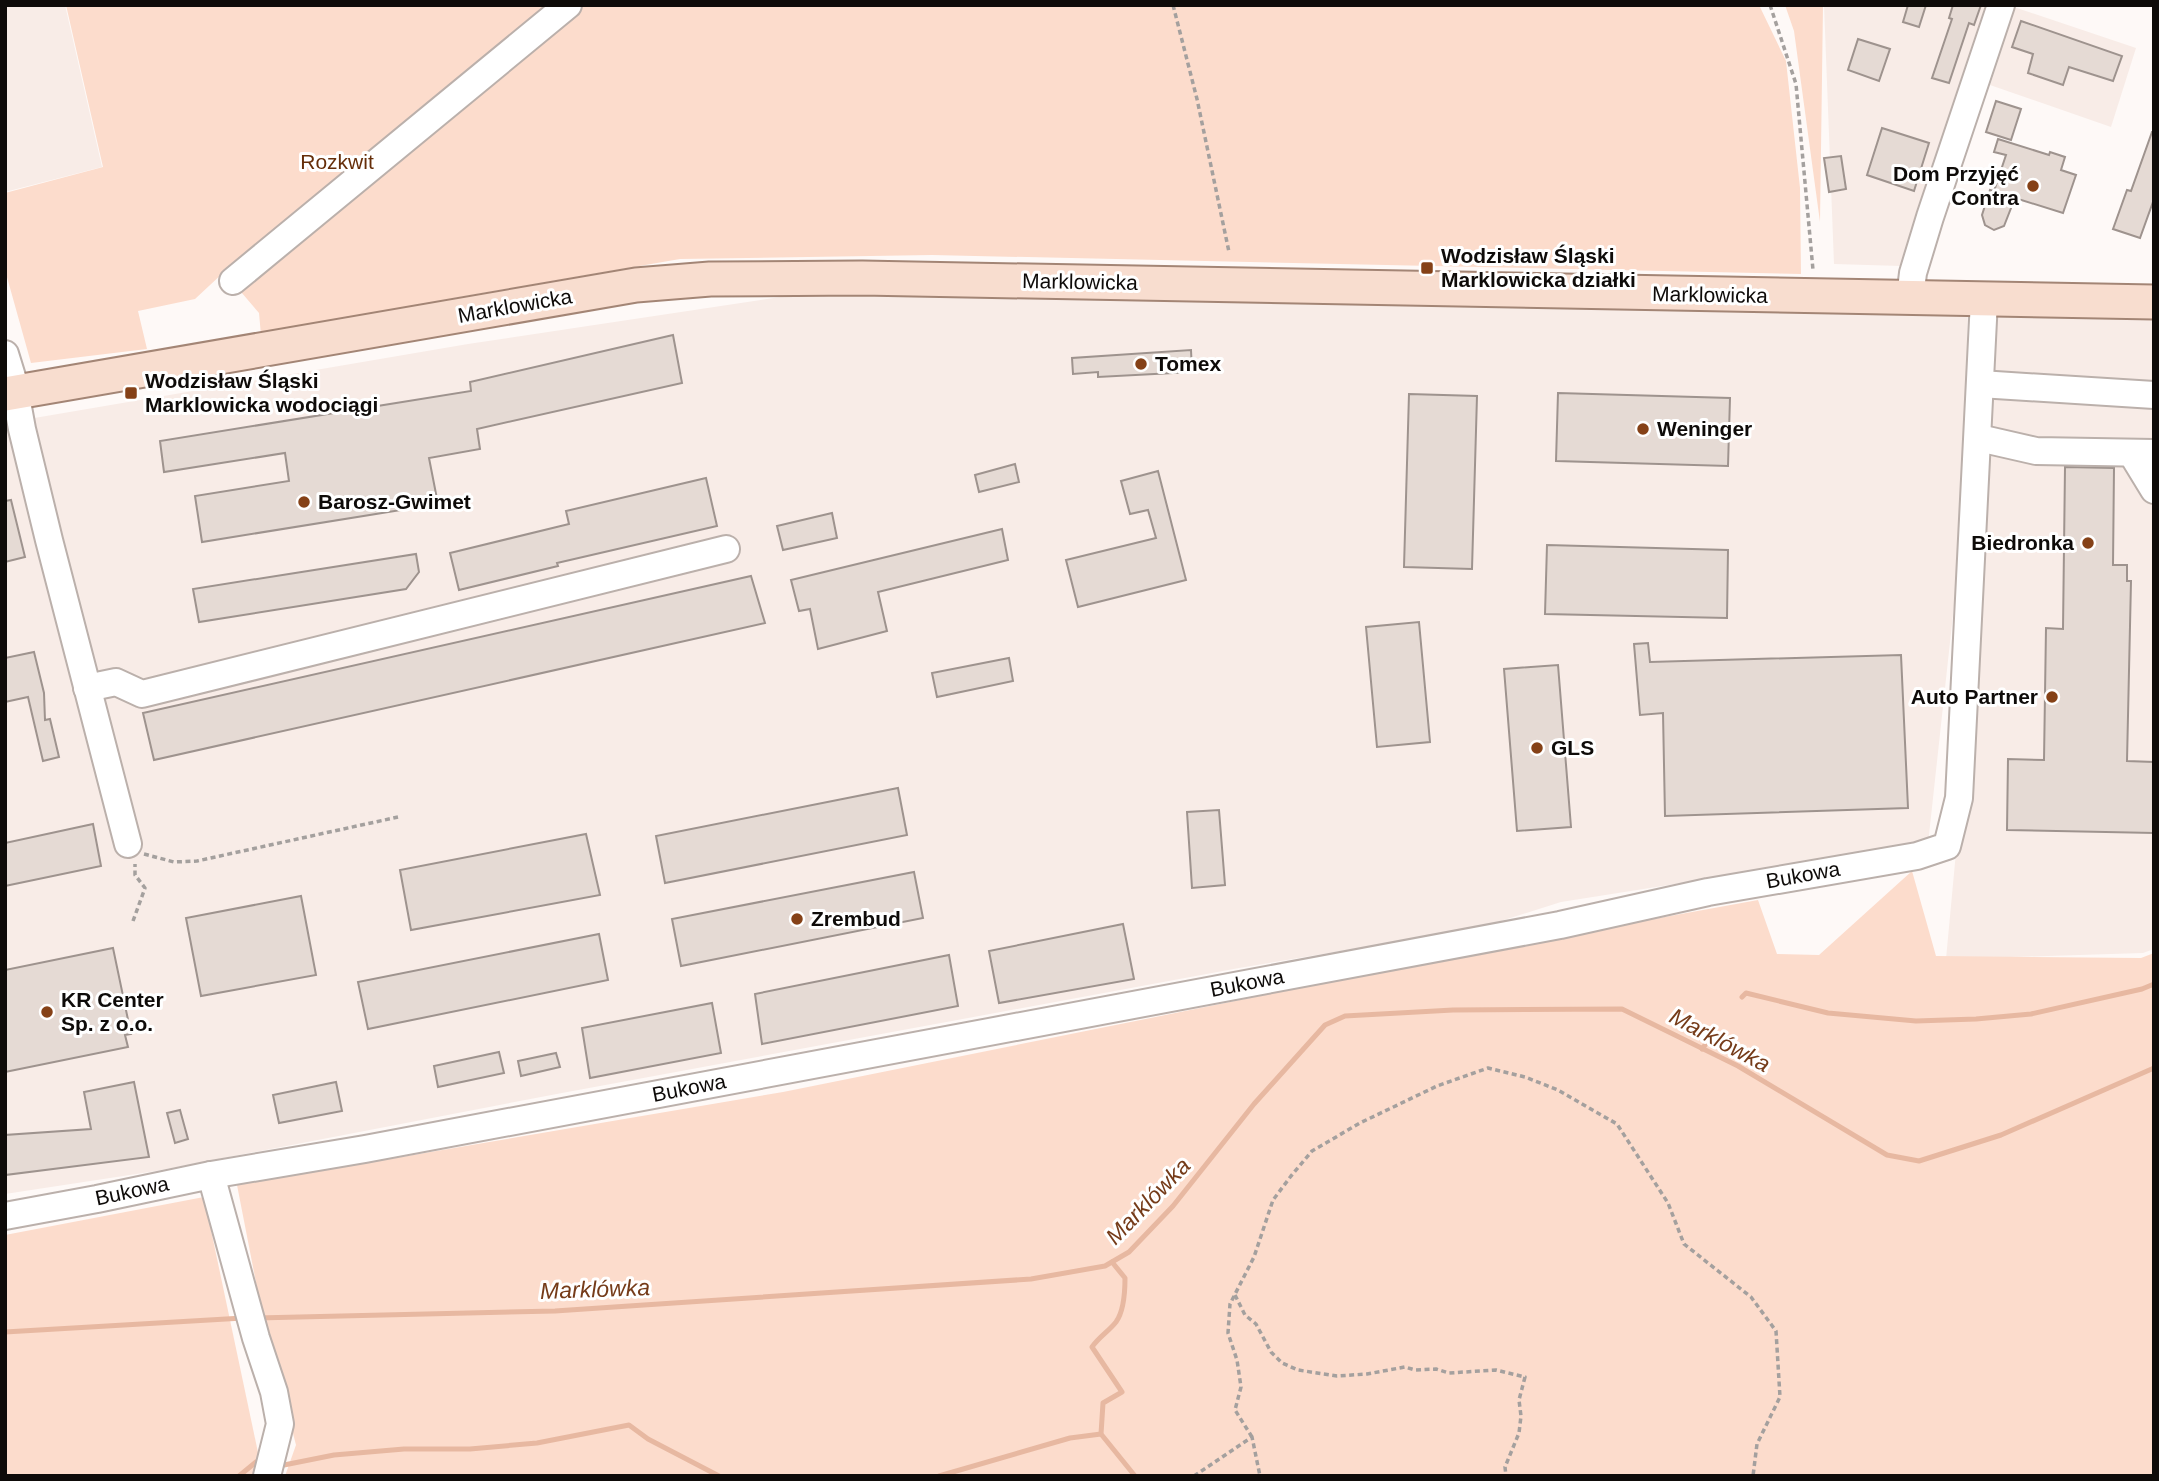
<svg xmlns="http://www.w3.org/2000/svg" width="2159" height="1481" font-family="Arial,sans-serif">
	<rect width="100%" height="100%" fill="#fef9f7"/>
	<g fill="#f8ece7">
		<path d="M5,5h60l37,162 -97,25z"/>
		<path d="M1824,5h163l-86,261 -67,-2z"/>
		<path d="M2014,7l122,41 -25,79 -121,-42z"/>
		<path d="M834,289l1134,17 -5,217 -35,321 -367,58 -82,26 -240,40 -677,125 -406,78 -151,23v-771l463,-79z"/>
		<path d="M1996,314l158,1v634l-11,4 -197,6 26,-278z"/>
	</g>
	<g fill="#fcdccc">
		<path d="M66,5h1693l27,56 14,127 1,86 -869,-19 -252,4 -220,38 -199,38 -2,-22 -35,-41 -29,27 -57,12 9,38 -116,14 -26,-93v-77l98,-26z"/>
		<path d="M1785,5h38l-3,217 -26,-191z"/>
		<path d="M1912,871l24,85 205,2 13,-5v523h-1869l11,-31 -35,-137 -24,-123 546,-93 755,-152 220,-40 19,54 42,1z"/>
		<path d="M204,1197l56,265 -9,14h-246v-241z"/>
	</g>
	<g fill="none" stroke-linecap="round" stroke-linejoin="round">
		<g stroke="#e7b8a1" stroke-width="5">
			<path d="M1742,997l4,-4 82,20 88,8 60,-2 55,-5 111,-25 12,-5"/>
			<path d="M1702,1049l13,-17"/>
			<path d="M1112,1262l13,16c0,14 -1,33 -9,44 -7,9 -17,15 -24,25l30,45 -19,11 -2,31 34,42"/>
			<path d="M257,1318l298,-7 74,-5 402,-27 74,-13 24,-14 44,-46 81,-102 71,-79 20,-9 108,-6 169,-1 116,57 149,89 32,6 82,-26 153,-67"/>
			<path d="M5,1332l238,-14"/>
			<path d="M284,1465l50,-10 70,-6h66l67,-6 92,-18 19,14 71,37"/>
			<path d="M239,1476l17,-14"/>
			<path d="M939,1476l131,-38 31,-4"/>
		</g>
	</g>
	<g fill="#e5dad4" stroke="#9e938e" stroke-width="2">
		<path d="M1908,5h18l-7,22 -16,-5z"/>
		<path d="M1953,5h28l-7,20 -5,-2 -20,60 -17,-5 20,-59 -3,-1z"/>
		<path d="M2021,21l101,35 -9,25 -44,-14 -6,18 -35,-12 5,-19 -21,-7z"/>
		<path d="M1858,39l32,10 -11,32 -31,-11z"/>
		<path d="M1996,101l25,8 -10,31 -25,-8z"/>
		<path d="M1882,128l47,15 -15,48 -47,-16z"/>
		<path d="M2152,132h2v67l-14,39 -27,-9 14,-39 4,1z"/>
		<path d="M1998,139l51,16 1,-3 15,5 -4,13 15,5 -13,38 -48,-15 -11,28 -10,4 -9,-5 -3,-10 8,-25 4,1 12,-36 -12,-3z"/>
		<path d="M1841,156l5,33 -17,3 -5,-34z"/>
		<path d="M673,335l9,48 -205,46 3,20 -51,9 9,46 -236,38 -7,-46 94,-15 -4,-28 -121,19 -4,-31 311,-50 -1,-9z"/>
		<path d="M1191,350l1,22 -94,5v-5l-25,2 -1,-16z"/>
		<path d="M1558,393l172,5 -2,68 -172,-5z"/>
		<path d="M1409,394l68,2 -5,173 -68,-2z"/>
		<path d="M1015,464l4,18 -40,10 -4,-17z"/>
		<path d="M2065,467l49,1 -1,97h14v16h4l-4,180 27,1v71l-147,-3 1,-71 36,1 2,-132 17,1z"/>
		<path d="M1158,471l28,109 -108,27 -12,-47 90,-22 -8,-28 -18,4 -9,-33z"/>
		<path d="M706,478l11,48 -160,37 1,3 -99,24 -9,-37 119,-29 -3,-13z"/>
		<path d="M11,500l14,57 -20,5v-61z"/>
		<path d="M832,513l5,25 -54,12 -6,-24z"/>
		<path d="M1002,529l6,31 -130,32 9,39 -69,18 -8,-40 -11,2 -8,-31z"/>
		<path d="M1547,545l181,5 -1,68 -182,-4z"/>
		<path d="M416,554l3,18 -13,17 -207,33 -6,-33z"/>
		<path d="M751,576l14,47 -611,137 -11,-47z"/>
		<path d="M1419,622l11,120 -53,5 -11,-120z"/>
		<path d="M1648,643l2,19 251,-7 7,153 -243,8 -2,-103 -23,2 -6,-71z"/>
		<path d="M34,652l10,41 1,27 5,-1 9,38 -16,4 -15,-64 -23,5v-44z"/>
		<path d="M1009,658l4,23 -76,16 -5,-24z"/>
		<path d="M1558,665l13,162 -54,4 -13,-162z"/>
		<path d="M898,788l9,47 -242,48 -9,-47z"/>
		<path d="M1219,810l6,75 -33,3 -5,-76z"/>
		<path d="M93,824l8,42 -96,20v-43z"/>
		<path d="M586,834l14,61 -189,35 -11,-60z"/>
		<path d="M914,872l9,46 -242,48 -9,-47z"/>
		<path d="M301,896l15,79 -115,21 -15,-78z"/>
		<path d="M1123,924l11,55 -135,24 -10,-52z"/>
		<path d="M599,934l9,46 -240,49 -10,-47z"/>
		<path d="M113,948l18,86 -6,1 3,12 -123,25v-102z"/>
		<path d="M949,955l9,51 -196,38 -7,-50z"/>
		<path d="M712,1003l9,50 -131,25 -8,-50z"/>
		<path d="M499,1052l5,21 -66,14 -4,-21z"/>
		<path d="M556,1053l4,14 -39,9 -3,-15z"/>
		<path d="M134,1082l15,75 -144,18v-40l86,-6 -7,-37z"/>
		<path d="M336,1082l6,29 -63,12 -6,-28z"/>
		<path d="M180,1110l8,29 -13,4 -8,-30z"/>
	</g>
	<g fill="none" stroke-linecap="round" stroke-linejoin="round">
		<defs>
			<g id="minor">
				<path d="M233,281l335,-276"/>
				<path d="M1910,298l3,-25 17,-56 71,-212"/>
				<path d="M5,354l8,26 9,49 27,111 79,304"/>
				<path d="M1980,384l174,11"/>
				<path d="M1979,438l57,13 118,2"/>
				<path d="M2132,454l22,36"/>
				<path d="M87,688l29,-6 26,12 584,-145"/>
				<path d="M211,1175l45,163 18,54 6,32 -13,52"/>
				<path d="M5,1216l92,-17 114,-24 154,-26 1195,-224 148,-33 209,-36 30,-10 12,-48 25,-498"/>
			</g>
			<path id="major" d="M5,394l631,-109 74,-6 152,-1 1292,24"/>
		</defs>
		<use href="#minor" stroke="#bbb0ab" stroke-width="30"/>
		<use href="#major" stroke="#a38575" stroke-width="37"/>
		<g stroke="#a4a09e" stroke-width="3.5" stroke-dasharray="5 3.5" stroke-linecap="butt">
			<path d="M1173,5l24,94 32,153"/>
			<path d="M1770,5l26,79 17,186"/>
			<path d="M144,854l30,8 23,-1 201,-44"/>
			<path d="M133,921l12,-33 -10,-13v-11"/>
			<path d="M1235,1295l10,20 11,9 15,28 11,11 16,7 39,6 30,-2 38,-7 10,3 21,-1 13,4 47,-3 29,7 -6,23 2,16 -2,17 -14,34 1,9"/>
			<path d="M1252,1437l-17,-27 6,-23 -4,-27 -9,-27 2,-29 24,-47 19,-57 18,-24 21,-25 48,-28 77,-37 51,-18 37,9 33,13 59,34 51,79 16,41 67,53 25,34 4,66 -23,47 -4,32"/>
			<path d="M1194,1476l58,-39 8,39"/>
		</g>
		<use href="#minor" stroke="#fff" stroke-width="26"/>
		<use href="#major" stroke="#f8ddcf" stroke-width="33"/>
	</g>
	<g fill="#854117" stroke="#fff" stroke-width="2.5">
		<circle cx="2033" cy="186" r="7"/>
		<rect x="1420" y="261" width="14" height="14" rx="3.5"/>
		<circle cx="1141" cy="364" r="7"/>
		<rect x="124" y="386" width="14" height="14" rx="3.5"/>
		<circle cx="1643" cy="429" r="7"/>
		<circle cx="304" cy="502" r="7"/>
		<circle cx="2088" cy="543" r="7"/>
		<circle cx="2052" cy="697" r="7"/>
		<circle cx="1537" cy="748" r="7"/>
		<circle cx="797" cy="919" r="7"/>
		<circle cx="47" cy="1012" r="7"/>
	</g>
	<g text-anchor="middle" stroke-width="6" stroke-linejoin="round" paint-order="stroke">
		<g font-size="21" fill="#662e09" stroke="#fff">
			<text x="337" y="169">Rozkwit</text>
		</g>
		<g font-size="21" font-weight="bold" fill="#0e0b09" stroke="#fff" text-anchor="start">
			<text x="2019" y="181" text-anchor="end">Dom Przyjęć<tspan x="2019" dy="24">Contra</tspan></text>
			<text x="1441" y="263">Wodzisław Śląski<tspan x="1441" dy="24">Marklowicka działki</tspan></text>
			<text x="1155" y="371">Tomex</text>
			<text x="145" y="388">Wodzisław Śląski<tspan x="145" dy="24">Marklowicka wodociągi</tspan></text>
			<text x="1657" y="436">Weninger</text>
			<text x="318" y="509">Barosz-Gwimet</text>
			<text x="2074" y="550" text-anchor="end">Biedronka</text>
			<text x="2038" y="704" text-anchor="end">Auto Partner</text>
			<text x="1551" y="755">GLS</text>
			<text x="811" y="926">Zrembud</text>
			<text x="61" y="1007">KR Center<tspan x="61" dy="24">Sp. z o.o.</tspan></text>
		</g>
		<g font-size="21" fill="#0e0b09" stroke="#fff">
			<text transform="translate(1080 282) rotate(1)" y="7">Marklowicka</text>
			<text transform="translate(1710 295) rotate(1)" y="7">Marklowicka</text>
			<text transform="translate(515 306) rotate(-10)" y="7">Marklowicka</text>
			<text transform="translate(1803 875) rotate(-10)" y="7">Bukowa</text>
			<text transform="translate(1247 983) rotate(-11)" y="7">Bukowa</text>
			<text transform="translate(689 1088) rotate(-11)" y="7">Bukowa</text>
			<text transform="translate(132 1191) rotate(-12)" y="7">Bukowa</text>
		</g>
		<g font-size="23" font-style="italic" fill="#753b19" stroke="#fff">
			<text transform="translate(1720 1040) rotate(28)" y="8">Marklówka</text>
			<text transform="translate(1148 1201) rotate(-46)" y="8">Marklówka</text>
			<text transform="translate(595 1289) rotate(-2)" y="8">Marklówka</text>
		</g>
	</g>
	<rect width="2159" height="1481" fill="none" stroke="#0e0b09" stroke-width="14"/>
</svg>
